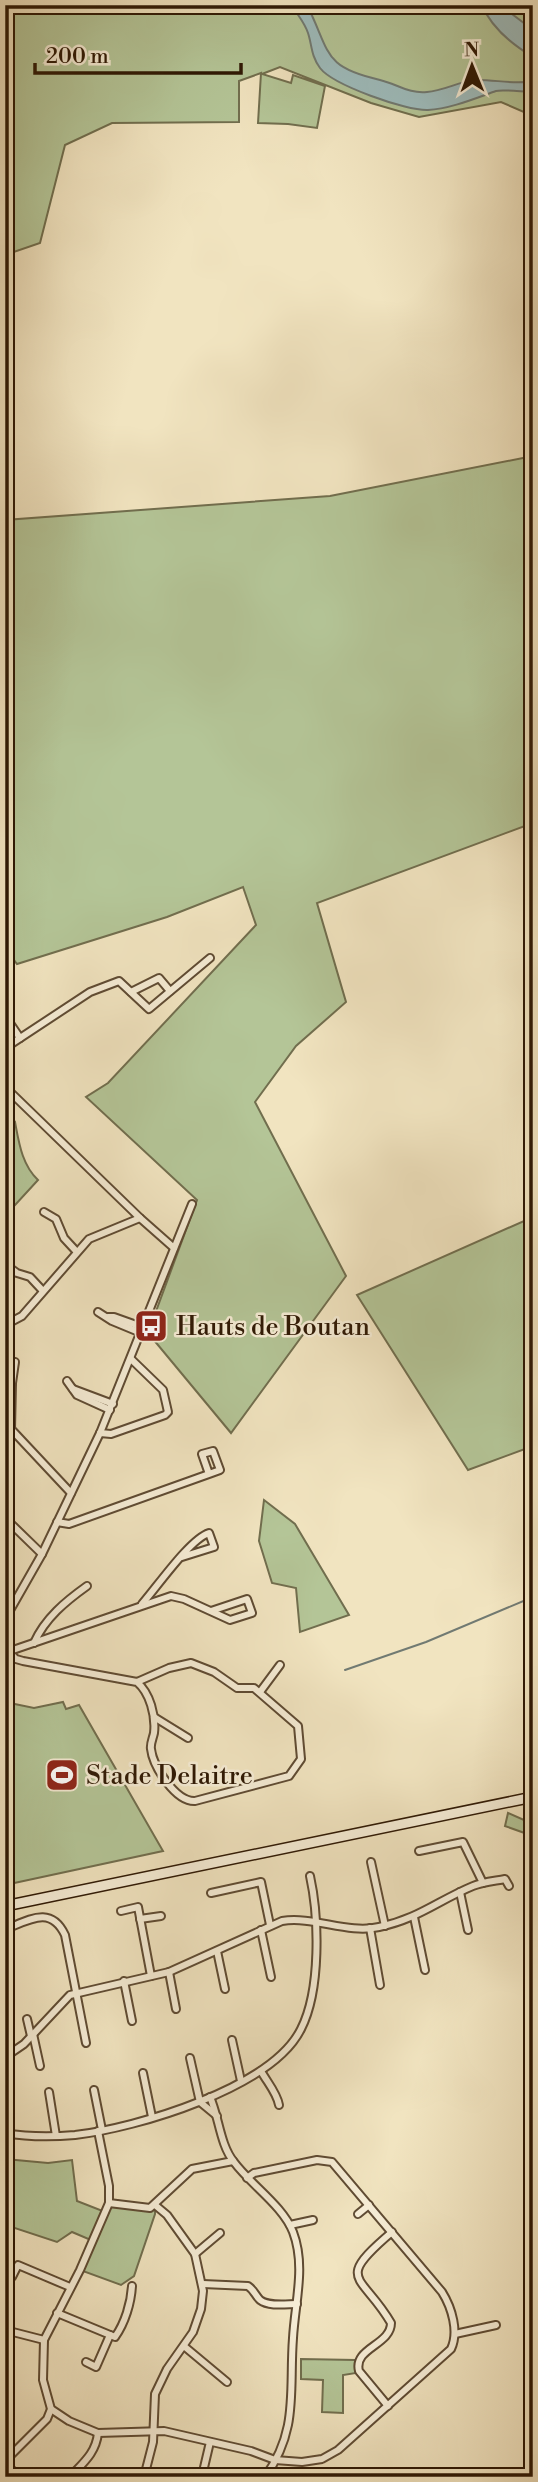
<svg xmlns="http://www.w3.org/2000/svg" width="538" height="2482" font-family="'Libre Bodoni',serif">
	<rect width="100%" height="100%" fill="#f1e4c0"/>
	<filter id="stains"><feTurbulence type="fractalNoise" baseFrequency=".00286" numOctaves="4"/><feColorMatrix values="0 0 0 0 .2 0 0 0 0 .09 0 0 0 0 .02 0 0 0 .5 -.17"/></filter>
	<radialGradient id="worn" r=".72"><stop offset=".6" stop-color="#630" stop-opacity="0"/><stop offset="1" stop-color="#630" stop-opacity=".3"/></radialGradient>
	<g fill="#b4c597" stroke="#716e4e" stroke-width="2">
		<path d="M5,5h528v111l-32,-14 -82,15 -48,-14 -91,-36 -18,7 29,9 2,-8 32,11 -8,42 -29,-4 -30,-1 3,-50 -22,8v41l-127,1 -47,22 -25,98 -35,12z"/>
		<path d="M533,456v367l-216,80 29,99 -50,44 -41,56 91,174 -115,157 -83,-100 49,-133 -111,-103 22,-14 148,-158 -13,-38 -76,30 -150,47 -12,-16v-428l325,-24z"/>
		<path d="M15,1122c4,21 7,43 23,58l-33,36v-89z"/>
		<path d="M533,1217v229l-65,24 -111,-175z"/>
		<path d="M264,1500l31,24 54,91 -49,17 -4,-44 -24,-5 -13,-42z"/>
		<path d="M5,1702l29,6 29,-6 3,7 13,-4 84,146 -158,34z"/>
		<path d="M508,1813l25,11v12l-28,-10z"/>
		<path d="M5,2159l43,4 24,-3 5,41 28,11 4,-9 46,2v9l-21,62 -13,9 -41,-15 11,-30 -19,-8 -15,10 -45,-15 -7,5z"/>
		<path d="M301,2359l54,1 1,13 -13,2v38l-21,-1 1,-32 -22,-1z"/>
	</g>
	<g fill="#9ebcbc" stroke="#717a72" stroke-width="2">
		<path d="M292,5h15c24,48 15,62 73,75 17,4 29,14 47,12 16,-1 31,-10 47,-12 19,-1 40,5 59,1v11c-9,0 -31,-3 -37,-1 -20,7 -46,18 -68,19 -22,1 -95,-25 -108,-42 -9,-12 -8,-23 -12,-35 -4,-12 -11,-18 -16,-28z"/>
		<path d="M482,5h18l33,25v27c-20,-12 -42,-30 -51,-52z"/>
	</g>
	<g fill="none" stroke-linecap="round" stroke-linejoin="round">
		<path stroke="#717a72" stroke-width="2" d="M345,1670l81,-28 107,-45"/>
		<defs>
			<g id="minor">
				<path d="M131,992l28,-14 11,13"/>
				<path d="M5,1016l15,22"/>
				<path d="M5,1048l85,-56 29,-11 30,28 61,-51"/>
				<path d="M5,1087l135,131 34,30"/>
				<path d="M44,1212l12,7 8,19 12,13"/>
				<path d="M6,1265l11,8 13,4 13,14"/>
				<path d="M98,1312l14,9 29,12"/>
				<path d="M108,1317h6l28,10"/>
				<path d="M5,1325l17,-9 67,-77 51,-21"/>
				<path d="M67,1381l10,14 33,15"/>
				<path d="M5,1382l7,1 -1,46 60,64"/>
				<path d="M12,1383l3,-21"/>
				<path d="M73,1389l40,15"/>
				<path d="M100,1433l11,1 54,-19 3,-3 -5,-22 -32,-31"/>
				<path d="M5,1518l37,36"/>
				<path d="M57,1522l12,2 140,-50 11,-4 -7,-19 -11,3 7,20"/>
				<path d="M142,1604c15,-17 48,-65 67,-71l5,14 -32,10"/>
				<path d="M5,1619l37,-65 58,-121 92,-229"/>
				<path d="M34,1643c11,-25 32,-42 53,-57"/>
				<path d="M7,1652l164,-56 13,3 46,21 22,-7 -5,-14 -36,12"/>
				<path d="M9,1652l7,7 7,2 114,21c13,11 19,34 17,51 -1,5 -4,11 -3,16 2,18 25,53 44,52l94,-25 12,-17 -3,-33 -44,-38h-17l-23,-16 -23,-9 -22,5 -32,14"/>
				<path d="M260,1692l20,-27"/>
				<path d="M154,1717l34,21"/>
				<path d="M419,1851l44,-9 20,41"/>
				<path d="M371,1862l14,64"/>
				<path d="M460,1892l8,38"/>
				<path d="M211,1893l50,-11 9,43"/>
				<path d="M121,1911l17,-4 13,69"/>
				<path d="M414,1917l11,53"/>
				<path d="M140,1919l21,-3"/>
				<path d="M370,1928l10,57"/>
				<path d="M261,1930l10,47"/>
				<path d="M217,1951l8,38"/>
				<path d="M10,1967l-4,-38c23,-9 45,-24 59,6l21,108"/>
				<path d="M169,1972l7,37"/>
				<path d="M124,1981l8,40"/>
				<path d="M27,2019l4,17"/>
				<path d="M33,2034l7,32"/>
				<path d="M232,2040l9,41"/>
				<path d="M5,2057l19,-13 46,-49 99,-23 113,-51c32,-5 65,13 97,6 39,-8 60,-27 94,-41 10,-4 22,-5 32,-7l4,7"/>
				<path d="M190,2058l10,44"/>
				<path d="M261,2071c6,11 16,22 18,34"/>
				<path d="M143,2073l9,44"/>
				<path d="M94,2090l8,40"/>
				<path d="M49,2092l7,44"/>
				<path d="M210,2097c9,20 10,48 24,65 17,23 49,44 59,70 13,34 2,70 0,106 -4,52 6,92 -28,139"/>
				<path d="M200,2102l17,14"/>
				<path d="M5,2120l1,13"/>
				<path d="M98,2131l11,55v17l-29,67 -36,70 -1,40 8,29 18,12 29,12 66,-2 87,20 24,9 27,2 20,-3 16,-9 113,-101c8,-17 1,-41 -9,-57l-110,-130 -15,-2 -63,13 -7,5"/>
				<path d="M5,2133c23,4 47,4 70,2 61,-7 197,-47 226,-106 20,-39 18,-112 9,-153"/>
				<path d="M109,2203l41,5 42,-39 41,-8"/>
				<path d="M358,2214l11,-9"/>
				<path d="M290,2225l23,-5"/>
				<path d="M195,2254l25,-21"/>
				<path d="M12,2277l6,-12 52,22"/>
				<path d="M203,2284l45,2c6,4 7,9 12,14 9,7 27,4 37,4"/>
				<path d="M57,2313l58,24c10,-14 16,-34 17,-51"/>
				<path d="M5,2330l39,10"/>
				<path d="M455,2334l41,-9"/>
				<path d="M185,2347l42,35"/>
				<path d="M86,2362l10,5 14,-32"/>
				<path d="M388,2406l-29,-35c-6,-23 32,-26 32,-48 -29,-50 -58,-41 1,-91"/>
				<path d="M5,2461l42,-42 4,-10"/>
				<path d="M5,2463l14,14"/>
				<path d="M202,2476l8,-34"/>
				<path d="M70,2477c13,-14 26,-24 28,-44"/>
				<path d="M144,2477l9,-35 2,-48 12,-25 26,-37 8,-23 2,-18 -8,-37 -28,-39 -12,-10"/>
			</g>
			<path id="secondary" d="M5,1906l528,-109"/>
		</defs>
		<use href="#minor" stroke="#5f4b33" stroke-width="10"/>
		<use href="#secondary" stroke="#2e1804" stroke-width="12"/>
		<use href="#minor" stroke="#f6edd6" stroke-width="6"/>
		<use href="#secondary" stroke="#f6edd6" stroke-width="9"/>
	</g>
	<defs>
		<symbol id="bus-square" viewBox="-11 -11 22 22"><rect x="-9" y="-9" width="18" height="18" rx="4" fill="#8f2418" stroke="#f6edd6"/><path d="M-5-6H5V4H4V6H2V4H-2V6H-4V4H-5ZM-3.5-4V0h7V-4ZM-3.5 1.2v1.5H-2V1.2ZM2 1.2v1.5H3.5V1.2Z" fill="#fff"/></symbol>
		<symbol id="stadium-square" viewBox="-11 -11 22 22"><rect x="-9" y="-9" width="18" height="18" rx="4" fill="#8f2418" stroke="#f6edd6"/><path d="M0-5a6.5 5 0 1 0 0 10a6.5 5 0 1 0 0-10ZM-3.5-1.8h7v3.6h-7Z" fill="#fff"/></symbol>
	</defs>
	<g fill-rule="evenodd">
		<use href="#bus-square" x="132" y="1307" width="38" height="38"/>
		<use href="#stadium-square" x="43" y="1756" width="38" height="38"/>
	</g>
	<g text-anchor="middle" stroke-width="5" stroke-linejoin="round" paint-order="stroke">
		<g font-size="26" fill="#2e1804" stroke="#f6edd6" text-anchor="start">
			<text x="176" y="1335">Hauts de Boutan</text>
			<text x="86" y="1784">Stade Delaitre</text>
		</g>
	</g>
	<rect width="538" height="2482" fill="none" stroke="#f1e4c0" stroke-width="28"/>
	<rect x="7" y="7" width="524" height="2468" fill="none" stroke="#2e1804" stroke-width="3.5"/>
	<rect x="14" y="14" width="510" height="2454" fill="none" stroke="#2e1804" stroke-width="2"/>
	<g transform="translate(472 66) rotate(359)" stroke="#f6edd6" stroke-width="5" paint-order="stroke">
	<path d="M0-5L12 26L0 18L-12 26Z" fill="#2e1804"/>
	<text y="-10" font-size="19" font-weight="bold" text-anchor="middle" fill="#2e1804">N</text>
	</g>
	<path d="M35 63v10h206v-10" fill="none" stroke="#2e1804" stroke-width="3.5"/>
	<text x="46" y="63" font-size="21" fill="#2e1804" stroke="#f6edd6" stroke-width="5" paint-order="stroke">200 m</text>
	<rect width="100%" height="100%" filter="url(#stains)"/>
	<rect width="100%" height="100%" fill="url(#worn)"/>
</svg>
